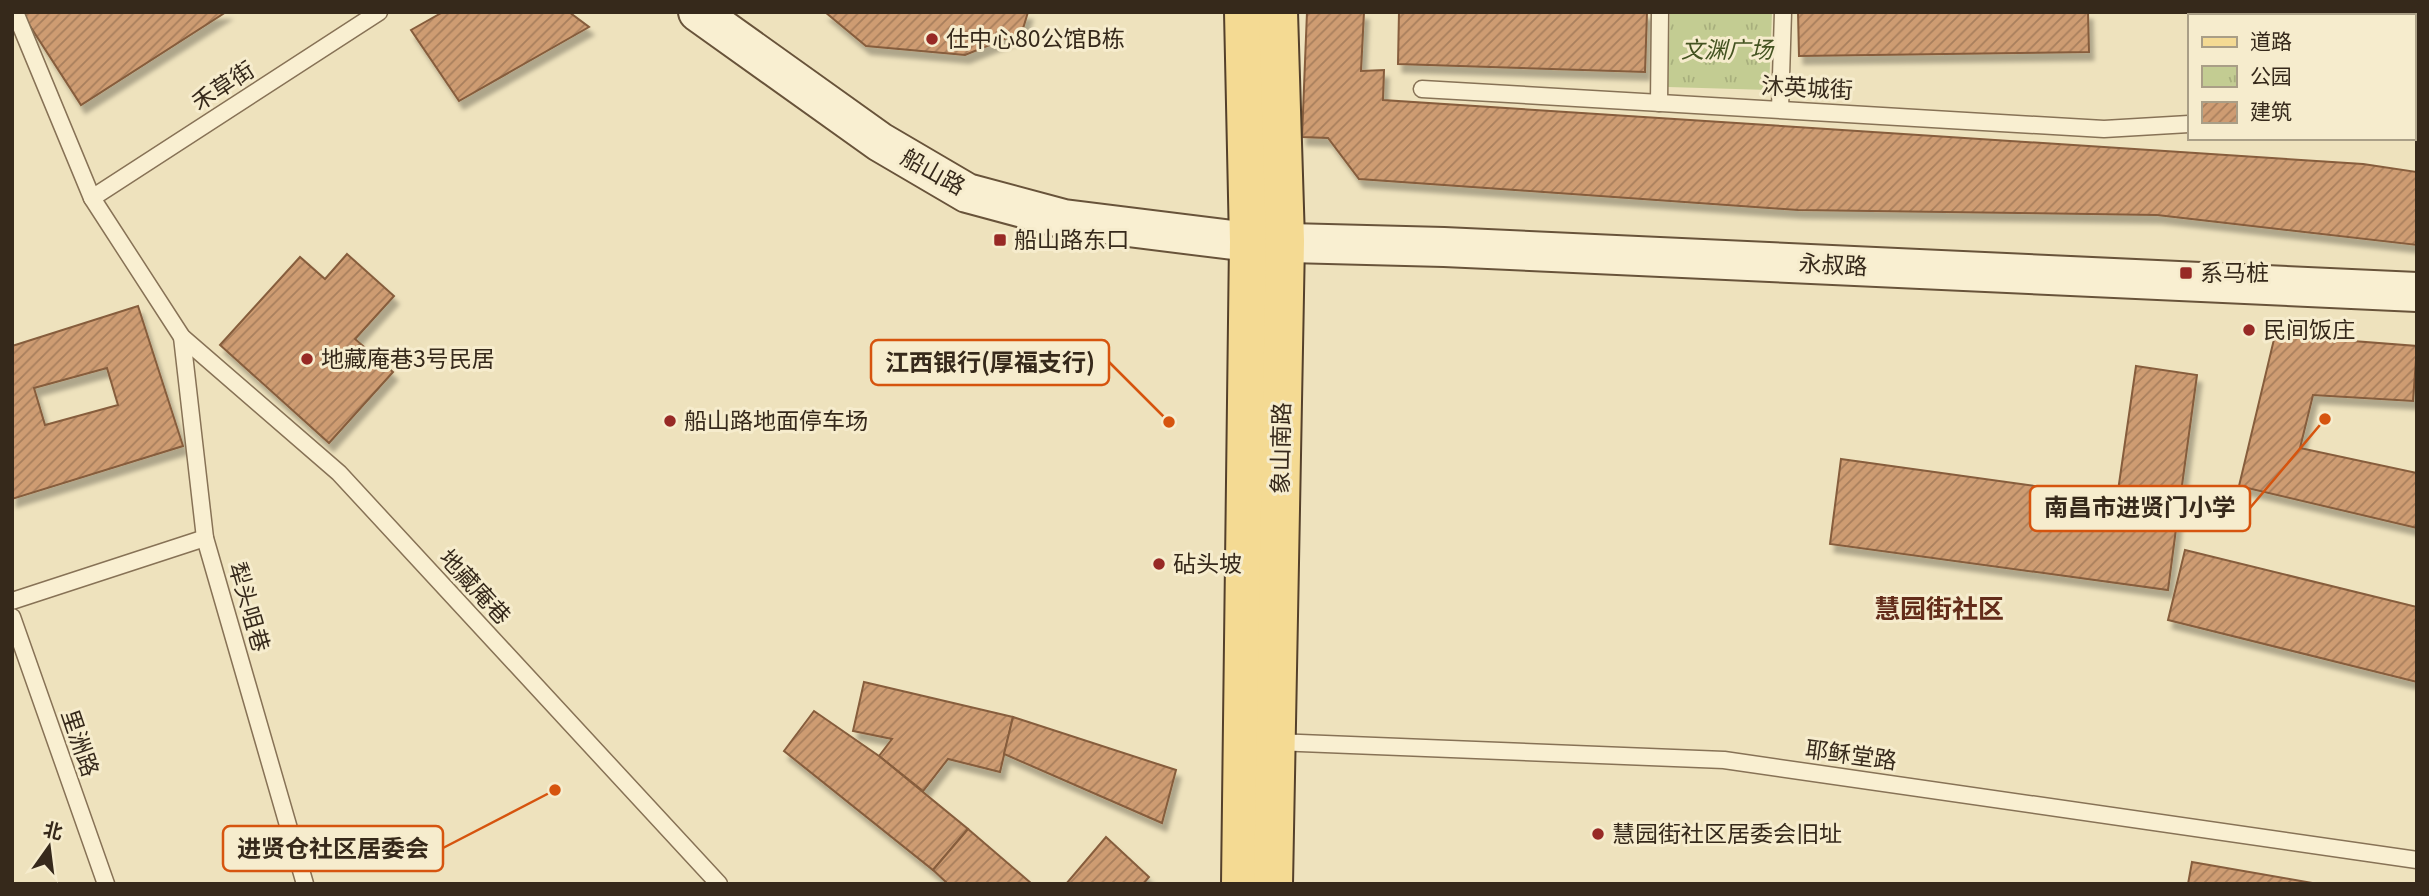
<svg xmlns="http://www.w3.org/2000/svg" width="2429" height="896" font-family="Georgia,'Noto Sans SC',serif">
	<defs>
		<pattern id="park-tufts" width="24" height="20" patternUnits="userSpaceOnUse" patternTransform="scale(1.75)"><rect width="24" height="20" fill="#c3cc92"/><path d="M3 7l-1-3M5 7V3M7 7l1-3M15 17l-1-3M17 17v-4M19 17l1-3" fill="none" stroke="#a8af7d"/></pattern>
		<pattern id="building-hatch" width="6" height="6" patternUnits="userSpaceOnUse" patternTransform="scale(1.75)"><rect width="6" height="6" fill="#ce9c72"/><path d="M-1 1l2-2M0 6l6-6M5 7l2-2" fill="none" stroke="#a87f5d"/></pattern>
		<filter id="shadow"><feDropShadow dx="4.5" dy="8" stdDeviation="2" flood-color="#0004"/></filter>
	</defs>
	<rect width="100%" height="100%" fill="#eee2bd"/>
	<path fill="url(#park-tufts)" d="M1670,12h102l-3,78 -101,-3z"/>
	<g fill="url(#building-hatch)" stroke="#865d3c" stroke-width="2" fill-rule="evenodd" filter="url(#shadow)">
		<path d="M21,12h205l-145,93z"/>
		<path d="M443,12h126l20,15 -130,74 -48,-71z"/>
		<path d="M825,12h203l-6,20 -57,23 -99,-9z"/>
		<path d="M1307,12h57l-3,59 23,-1 -1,30 980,64 54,8v73l-260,-30 -359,-5 -439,-31 -31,-41 -26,-1z"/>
		<path d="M1399,12h248l-2,60 -247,-8z"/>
		<path d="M1798,12h290l1,40 -290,4z"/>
		<path d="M347,254l47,42 -39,43 38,33 -64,71 -109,-98 80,-88 25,22z"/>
		<path d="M138,306l45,140 -171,53v-153zM107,368l11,37 -73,20 -11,-37z"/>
		<path d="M2275,335l142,11 -4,55 -100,-6 -13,53 117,25v55l-178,-42z"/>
		<path d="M2136,366l61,9 -17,125 -62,-9z"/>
		<path d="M1841,459l338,47 -11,84 -338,-46z"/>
		<path d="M2185,550l232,57v75l-249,-62z"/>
		<path d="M864,682l149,35 -13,55 -52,-13 -25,32 -44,-35 13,-17 -39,-8z"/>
		<path d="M814,711l65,45 89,73 -35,41 -149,-119z"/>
		<path d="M1013,717l163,53 -14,53 -158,-69z"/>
		<path d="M968,829l64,55h-84l-15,-14z"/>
		<path d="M1106,837l43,40 -6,7h-77z"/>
		<path d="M2192,862l126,22h-130z"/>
	</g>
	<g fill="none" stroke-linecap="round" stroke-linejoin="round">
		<defs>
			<g id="lane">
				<path d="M15,12l77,186"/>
				<path d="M379,12l-287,186 90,139 157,136 380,411"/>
				<path d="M1422,89l682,40 85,-5"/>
				<path d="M1659,103l1,-91"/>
				<path d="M1780,109l3,-97"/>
				<path d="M2413,109l4,-1"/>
				<path d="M182,337l23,201 100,346"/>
				<path d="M12,601l193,-63"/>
				<path d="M12,617l94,267"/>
				<path d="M1275,742l449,18 693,100"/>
			</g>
			<path id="secondary" d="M698,12l182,130 87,51 97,26 185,23 195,5 973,45"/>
			<g id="primary">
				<path d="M1241,884l8,-642 -5,-230"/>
				<path d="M1273,884l12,-643 -7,-229"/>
			</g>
		</defs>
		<use href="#lane" stroke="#877256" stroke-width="19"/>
		<use href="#secondary" stroke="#68533a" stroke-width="42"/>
		<use href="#primary" stroke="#54402b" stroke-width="42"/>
		<use href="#lane" stroke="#f9efd1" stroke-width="16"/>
		<use href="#secondary" stroke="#f9efd1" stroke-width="38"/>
		<use href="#primary" stroke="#f4da93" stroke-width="38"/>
	</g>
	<g fill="#972925" stroke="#f6eccd" stroke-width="2.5">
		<circle cx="932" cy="39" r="7"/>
		<rect x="993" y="233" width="14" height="14" rx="3.5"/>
		<rect x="2179" y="266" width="14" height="14" rx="3.5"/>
		<circle cx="2249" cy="330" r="7"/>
		<circle cx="307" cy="359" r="7"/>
		<circle cx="670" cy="421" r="7"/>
		<circle cx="1159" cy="564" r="7"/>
		<circle cx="1598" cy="834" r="7"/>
	</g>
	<g text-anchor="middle" stroke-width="6" stroke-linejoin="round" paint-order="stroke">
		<g font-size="23" fill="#36291b" stroke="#f6eccd" text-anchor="start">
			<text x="946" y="47">仕中心80公馆B栋</text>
			<text x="1014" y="248">船山路东口</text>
			<text x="2200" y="281">系马桩</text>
			<text x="2263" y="338">民间饭庄</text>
			<text x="321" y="367">地藏庵巷3号民居</text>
			<text x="684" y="429">船山路地面停车场</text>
			<text x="1173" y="572">砧头坡</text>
			<text x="1612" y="842">慧园街社区居委会旧址</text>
		</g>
		<g font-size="23" font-style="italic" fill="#445321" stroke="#f6eccd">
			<text x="1727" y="58">文渊广场</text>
		</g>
		<g font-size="23" fill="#36291b" stroke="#f6eccd">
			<text transform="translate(223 86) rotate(-33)" y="8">禾草街</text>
			<text transform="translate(1807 88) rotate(3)" y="8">沐英城街</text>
			<text transform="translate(933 172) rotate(29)" y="8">船山路</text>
			<text transform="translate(1833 265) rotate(3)" y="8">永叔路</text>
			<text transform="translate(1281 448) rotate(-89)" y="8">象山南路</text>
			<text transform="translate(475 587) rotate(47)" y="8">地藏庵巷</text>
			<text transform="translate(249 607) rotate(74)" y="8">犁头咀巷</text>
			<text transform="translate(80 743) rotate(71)" y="8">里洲路</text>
			<text transform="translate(1851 755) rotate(8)" y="8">耶稣堂路</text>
		</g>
		<g font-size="26" font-weight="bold" fill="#632c1a" stroke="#f6eccd">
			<text x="1939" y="618">慧园街社区</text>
		</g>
	</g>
	<path fill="none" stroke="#d6540e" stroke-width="2.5" d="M1169 422L1109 362M2325 419L2250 508M555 790L443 848"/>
	<g fill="#d6540e" stroke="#f6eccd" stroke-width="2.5">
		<circle cx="1169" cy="422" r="7"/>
		<circle cx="2325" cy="419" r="7"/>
		<circle cx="555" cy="790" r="7"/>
	</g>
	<g fill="#f6eccd" stroke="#d6540e" stroke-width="2.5">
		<rect x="871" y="340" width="238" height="45" rx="7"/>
		<rect x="2030" y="486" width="220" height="45" rx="7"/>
		<rect x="223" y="826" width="220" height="45" rx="7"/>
	</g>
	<g font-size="24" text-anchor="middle" font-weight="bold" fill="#36291b">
		<text x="990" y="371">江西银行(厚福支行)</text>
		<text x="2140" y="516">南昌市进贤门小学</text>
		<text x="333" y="857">进贤仓社区居委会</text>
	</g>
	<rect width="2429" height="896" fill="none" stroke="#36291b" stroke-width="28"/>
	<rect x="2188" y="14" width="228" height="126" fill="#f6eccd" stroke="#a99e86" stroke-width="2"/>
	<rect x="2202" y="37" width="35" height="10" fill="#f4da93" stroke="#a99e86" stroke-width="2"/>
	<text x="2250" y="49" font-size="21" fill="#36291b">道路</text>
	<rect x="2202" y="66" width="35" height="21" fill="url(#park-tufts)" stroke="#a99e86" stroke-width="2"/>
	<text x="2250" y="84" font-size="21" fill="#36291b">公园</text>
	<rect x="2202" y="102" width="35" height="21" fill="url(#building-hatch)" stroke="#a99e86" stroke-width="2"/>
	<text x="2250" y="119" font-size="21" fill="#36291b">建筑</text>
	<g transform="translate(49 847) rotate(14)" stroke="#f6eccd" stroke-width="5" paint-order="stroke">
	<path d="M0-5L12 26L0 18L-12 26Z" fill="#36291b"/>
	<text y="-10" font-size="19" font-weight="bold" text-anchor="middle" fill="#36291b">北</text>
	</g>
</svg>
